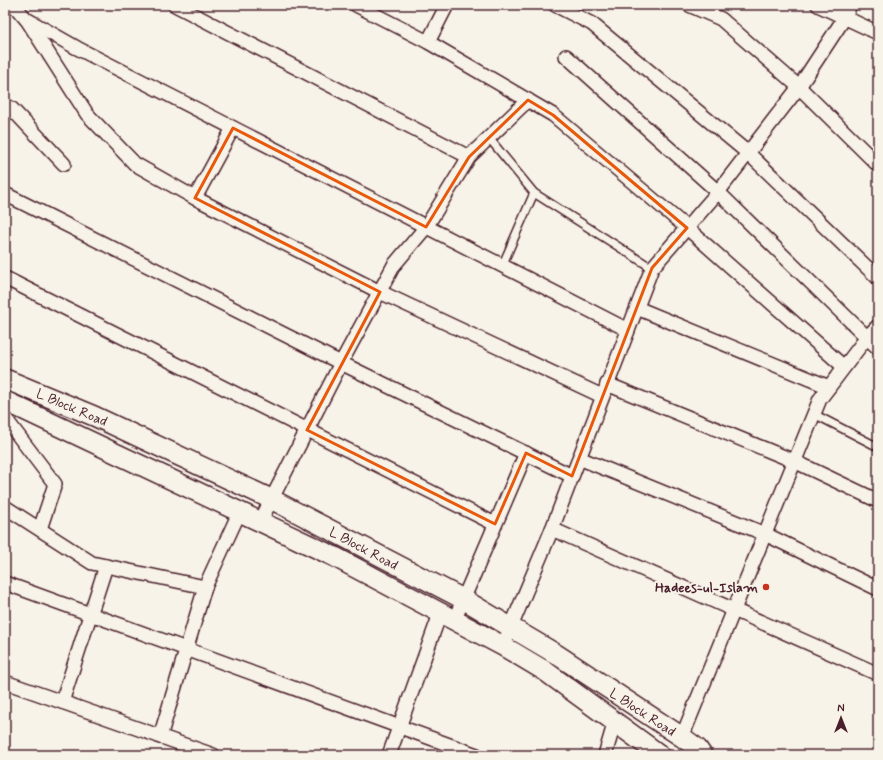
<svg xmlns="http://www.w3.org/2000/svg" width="883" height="760" font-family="Mynerve,sans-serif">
	<rect width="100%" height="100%" fill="#f7f3e8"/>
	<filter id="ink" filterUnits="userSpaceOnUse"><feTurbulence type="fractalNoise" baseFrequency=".025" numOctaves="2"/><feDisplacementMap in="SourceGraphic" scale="8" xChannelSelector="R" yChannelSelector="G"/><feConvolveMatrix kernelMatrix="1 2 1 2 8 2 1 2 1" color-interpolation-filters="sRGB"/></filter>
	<g filter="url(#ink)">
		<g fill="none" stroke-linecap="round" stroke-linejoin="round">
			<defs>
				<g id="lane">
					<path d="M489,138l45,55 118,75"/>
					<path d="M502,266l32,-73"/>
					<path d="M814,414l64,33"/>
				</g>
				<g id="street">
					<path d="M14,5l12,14 51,29 551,282"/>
					<path d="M175,5l294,152"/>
					<path d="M356,5l72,37 125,73 134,113 157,139"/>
					<path d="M555,5l37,19 156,129 130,125"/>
					<path d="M689,5l32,14 78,68 79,78"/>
					<path d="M818,5l60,28"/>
					<path d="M27,20l60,94 48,50 60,34 38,-70"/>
					<path d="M428,42l19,-37"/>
					<path d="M566,56l152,136 160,156"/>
					<path d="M5,105l7,4 52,55"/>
					<path d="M5,194l336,169 231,113"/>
					<path d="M195,198l185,94 222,104"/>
					<path d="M5,278l490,246"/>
					<path d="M637,308l192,79"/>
					<path d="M607,384l187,77 84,40"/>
					<path d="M5,418l50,66 -15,45"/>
					<path d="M579,458l186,76 113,55"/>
					<path d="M5,507l87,56 113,24"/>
					<path d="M260,522l81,-159 53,-98 32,-38 43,-70 59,-57"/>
					<path d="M552,529l326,145"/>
					<path d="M5,583l472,172"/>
					<path d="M454,621l72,-168"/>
					<path d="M503,646l49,-117 100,-261 66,-76 81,-105 46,-70 5,-12"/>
					<path d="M5,682l208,73"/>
					<path d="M62,702l44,-136"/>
					<path d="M160,737l45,-150 34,-74"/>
					<path d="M682,737l138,-338 47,-62 11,-11"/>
					<path d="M389,755l51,-141"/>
					<path d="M605,755l10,-34"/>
				</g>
				<g id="secondary">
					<path d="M5,379l89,37 177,83 192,100 93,55 126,83 15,11 5,7"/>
					<path d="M5,401l330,156 168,89 42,25 115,84"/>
				</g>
			</defs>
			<use href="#lane" stroke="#4a1f2b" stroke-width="10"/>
			<use href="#street" stroke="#4a1f2b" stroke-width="16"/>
			<use href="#secondary" stroke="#4a1f2b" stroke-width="22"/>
			<use href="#lane" stroke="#f7f3e8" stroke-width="7"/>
			<use href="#street" stroke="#f7f3e8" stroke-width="13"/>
			<use href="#secondary" stroke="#f7f3e8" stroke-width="19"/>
		</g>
	</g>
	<path fill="none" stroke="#e8590c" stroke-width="3" stroke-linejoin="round" d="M528,100l25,15 134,113 -35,40 -80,208 -46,-23 -31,71 -188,-94 73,-138 -185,-94 38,-70 193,99 43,-70z"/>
	<circle fill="#c8321e" stroke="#f7f3e8" stroke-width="1.5" cx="766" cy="587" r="4"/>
	<g text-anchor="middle" stroke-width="4" stroke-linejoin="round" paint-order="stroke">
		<g font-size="14" fill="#4a1f2b" stroke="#f7f3e8">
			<text transform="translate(72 407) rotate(23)" y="5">L Block Road</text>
			<text transform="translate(364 548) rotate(28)" y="5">L Block Road</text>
			<text transform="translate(643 712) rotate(33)" y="5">L Block Road</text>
		</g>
		<g font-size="14" font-weight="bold" fill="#4a1f2b" stroke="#f7f3e8" text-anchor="end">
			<text x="758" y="592">Hadees-ul-Islam</text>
		</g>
	</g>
	<rect width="883" height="760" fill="none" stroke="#f7f3e8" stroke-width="20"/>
	<rect x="10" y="10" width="863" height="740" fill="none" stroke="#4a1f2b" stroke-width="1.5" filter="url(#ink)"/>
	<g transform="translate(841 718)" stroke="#f7f3e8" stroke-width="3" paint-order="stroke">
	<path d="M0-3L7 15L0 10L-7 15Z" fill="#4a1f2b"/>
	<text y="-6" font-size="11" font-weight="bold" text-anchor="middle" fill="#4a1f2b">N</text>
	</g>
</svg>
